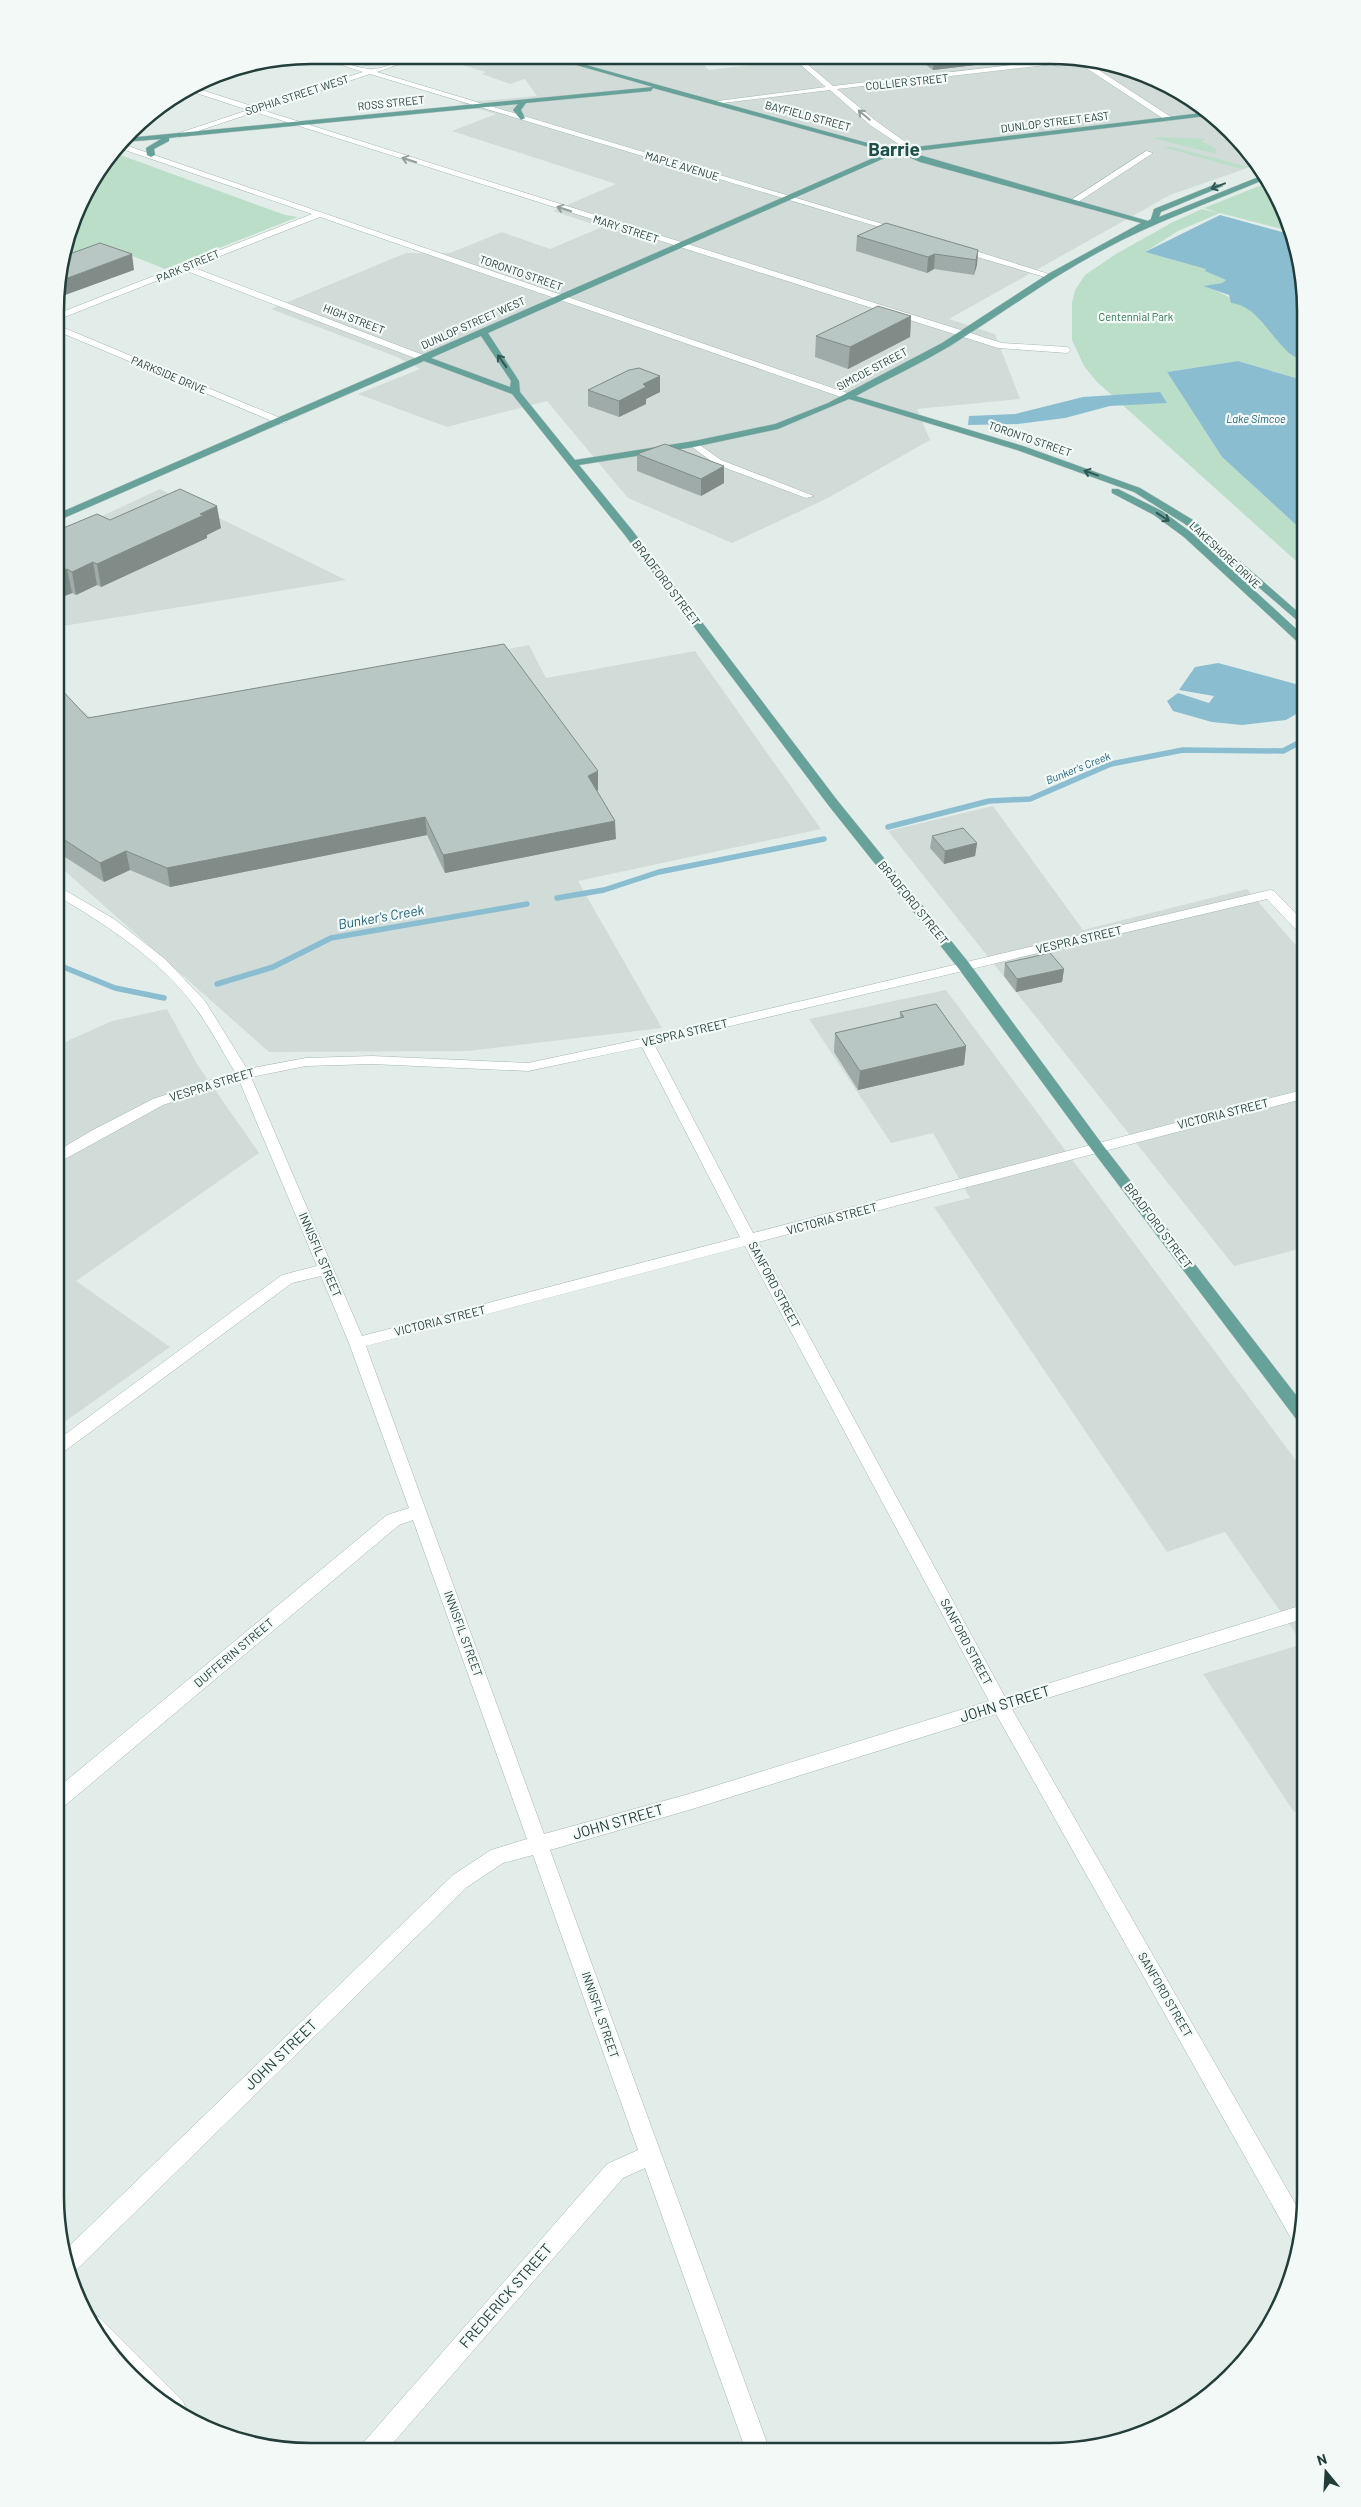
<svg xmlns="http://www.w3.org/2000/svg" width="1361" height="2507" font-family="Barlow,sans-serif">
	<rect width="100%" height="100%" fill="#e2ede9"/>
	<g fill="#d1dcd8">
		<path d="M328,55l69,1 -31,10z"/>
		<path d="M437,56l259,1 13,13 102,-12 289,2 63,21 56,37 40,46 -89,31 -221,124 46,15 25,65 -103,10 13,31 -102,58 -96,45 -104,-45 -81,-97 -100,26 -89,-33 62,-25 -23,-12 -126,-48 135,-56h44l52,-21 48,17 52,-22 -49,-16 63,-27 -164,-53 44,-17 -38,-11 79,-7 -12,-17 -15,5 -28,-10 4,-2 -52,-15z"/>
		<path d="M160,489l186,91 -289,47v-90z"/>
		<path d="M529,645l17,33 149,-27 126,178 -243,52 84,147 -193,23 -200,1 -212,-188v-155l14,-7 33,25z"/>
		<path d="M993,806l90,124 164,-41 59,68v290l-72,19 -346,-435z"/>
		<path d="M946,990l360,484v334l-12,4 -91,-138 100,-30 -78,-112 -58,20 -233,-345 36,-9 -37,-65 -42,10 -82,-124z"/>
		<path d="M167,1009l30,55 62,89 -183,128 94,66 -114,81v-382l56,-25z"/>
	</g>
	<g fill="#bbdec9">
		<path d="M1161,137l46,2 -6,2 15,8v5l-64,-16z"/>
		<path d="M1163,147h9l77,20 -12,1z"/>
		<path d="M115,153l170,62 13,2 -133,52 -57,-23 -46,17 19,-66z"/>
		<path d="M1269,182l24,50 -73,-19 -42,18 -33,21 62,17 -1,2 21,9 -5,3 -18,3c20,7 42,19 57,34 16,17 24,31 45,43v18l-68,-20 -71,11 55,85 84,77v36l-209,-188 -13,-16 -12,-26v-37l3,-13 10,-15 31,-21 57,-32 29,-13 17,4 -15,-5z"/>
	</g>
	<g fill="#8bbdd1">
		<path d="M1220,215l73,20 13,75v53c-5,-3 -12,-6 -17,-10 -18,-15 -32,-48 -58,-50l-2,-8 -26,-9 19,-3 4,-3 -21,-9 1,-2 -61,-17z"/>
		<path d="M1238,361l68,20v153l-84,-77 -55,-85z"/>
		<path d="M1160,392l7,11 -57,3 -45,12 -47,6 -50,1 1,-9 46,-2 68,-17z"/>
		<path d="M1218,663l85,23 3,3v19l-20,12 -44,5 -30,-3 -39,-11 -6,-10 11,-8 31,10 5,-7 -35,-6 16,-23z"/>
	</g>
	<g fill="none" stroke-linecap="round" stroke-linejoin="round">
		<g stroke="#8bbdd1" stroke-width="5.5">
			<path d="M888,827l101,-26 41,-2 81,-35 72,-14 100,1 23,-12"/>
			<path d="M557,898l47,-8 55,-18 165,-33"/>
			<path d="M56,964l59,24 49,10"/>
			<path d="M217,984l56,-17 58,-29 196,-34"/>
		</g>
		<defs>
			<g id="minor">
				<path d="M311,55c20,0 38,12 58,14 14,2 36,-13 53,-13l-45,16 529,159 -7,2 -529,-159 -108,36 740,233 65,4 4,3 -4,3 -69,-5 -743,-236 -78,26 -7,-2 78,-26 -61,-20 5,-3 63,20 108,-35z"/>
				<path d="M793,58h7l33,28 220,-26h47l3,1 -15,2 86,56 -7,2 -87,-57 -23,2 -3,-2 -217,25 39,32 31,22v4l-8,6 -4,-2 5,-6 -30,-20 -40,-35 -116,14 -4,-2 116,-15z"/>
				<path d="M122,144l728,250 2,2 -8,2 -524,-181 -128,50 234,89v4h-6l-236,-90 -127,50v-6l255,-100 -193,-66z"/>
				<path d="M1146,151l7,2 -78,51 -7,-2z"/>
				<path d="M957,247h6l92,29 -7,2 -91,-27z"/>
				<path d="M57,325l228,95 2,2 -8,2 -222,-93z"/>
				<path d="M694,441l27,19 93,36 -8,2 -91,-34 -24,-18 -2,-2z"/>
				<path d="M56,885l58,34 51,40 40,42 42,68 59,-11 66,-2 156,7 118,-25 624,-148 4,1 32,33v12l-5,-1 -34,-36 -613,145 99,189 553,-144v9l-548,144 247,455 301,-93v14l-294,91 292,510 -6,25 -5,-2 -297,-528 -307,96 -139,40 220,601h-24l-101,-283 -22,10 -236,272h-27l4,-8 243,-278 31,-14 -105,-295 -30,8 -36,24 -393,385 -6,2 -4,-23 389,-376 38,-25 36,-11 -114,-319 -14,5 -337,283 -7,2v-20l332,-275 22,-7 -60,-165 -28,-67 -29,7 -230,170 -6,2v-14l226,-166 35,-9 -78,-186 -76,25 -107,59v-12l35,-21 62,-32 82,-27c-13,-21 -25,-45 -40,-65 -35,-48 -89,-82 -139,-112zM642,1047l98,190 -378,99 -111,-259 55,-11 66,-2 156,7zM745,1246l244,455 -300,93 -145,40 -178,-488z"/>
				<path d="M91,2314l8,3 84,84 3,8 -2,6 -42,-26 -44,-50 -11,-23z"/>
			</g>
			<g id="major">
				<path d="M545,56l12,1 325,90 17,2 311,-37 5,3 -306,37 239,69 3,-2 3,-10 62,-25 7,2 -62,26 -2,5 107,-43 2,4c-56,24 -114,44 -167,73 -53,28 -101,64 -151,95 -30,18 -63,33 -94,50l167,50 117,42 53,32 113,99v9l-121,-104 -51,-32 -117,-42 -168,-51 -71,30 -84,18 -115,18 53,65 205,270 132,163 133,181 204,264v18l-6,-2 -208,-274 -133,-181 -130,-163 -205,-272 -112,-140 -88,-33 -367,160v-7l830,-362 -234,-64 -2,3 -125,12 -5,7 4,8 -4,2 -8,-10 5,-6 -349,34v3l-15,8 1,6 -4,2 -4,-2 -1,-7 15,-9 -37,3 3,-4 526,-51zM899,153l21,9 221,61 -93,51 -106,69 -114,60 -53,21 -81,17 -119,19 -55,-68 -1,-11 -31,-48 399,-176zM481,336l30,45 -1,6 -79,-29z"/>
				<path d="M1112,489h6l44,22 30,22 114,105v9l-4,-1 -118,-109 -30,-22 -42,-22z"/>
			</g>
		</defs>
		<use href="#minor" stroke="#a5b5b1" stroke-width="1"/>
		<use href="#major" stroke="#c1c9c8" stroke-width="1"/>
		<use href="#minor" fill="#fff" fill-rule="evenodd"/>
		<use href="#major" fill="#67a29a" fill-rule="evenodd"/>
	</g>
	<g fill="#9eaba8">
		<path d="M918,59h81l-23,3 -1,3 -42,5z"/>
		<path d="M857,236l121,14 -1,15 -3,10 -40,-6 -7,4 -71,-22z"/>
		<path d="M911,316l-1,21 -62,32 -33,-12 1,-21z"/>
		<path d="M588,390l72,2 -14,7v5l-27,13 -31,-11z"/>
		<path d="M637,454l87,12v17l-23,13 -64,-25z"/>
		<path d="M110,520l111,8 -14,7v3l-106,49 -4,-2 -21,10 -4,-2 -12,5 -3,-2v-69l4,2z"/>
		<path d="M57,687l31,31 510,53v19l-1,1 19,48 -171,34 -18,-38 -257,52 -40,-17 -26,12 -47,-30z"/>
		<path d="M932,836l45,7 -2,13 -31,8 -14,-16z"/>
		<path d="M1005,963l59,6 -2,13 -46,10 -12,-16z"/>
		<path d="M900,1012l66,34 -2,19 -106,25 -24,-38 1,-19 65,-15z"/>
	</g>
	<g fill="#818b88">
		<path d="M934,59h65l-23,3 -1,3 -42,5z"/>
		<path d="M978,250l-1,15 -3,10 2,-15z"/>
		<path d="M132,254l2,16 -77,28v-16z"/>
		<path d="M935,254l-1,15 -7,4 1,-16z"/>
		<path d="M911,316l-1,21 -62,32 2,-22z"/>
		<path d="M660,376v16l-14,7v5l-27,13v-16l24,-17z"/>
		<path d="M724,466v17l-23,13v-17z"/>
		<path d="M217,506l4,22 -14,7v3l-106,49 -4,-23z"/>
		<path d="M93,562l4,23 -21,10 -4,-23z"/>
		<path d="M67,569l5,24 -12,5 -3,-16v-8z"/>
		<path d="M598,771v19l-10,5v-19z"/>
		<path d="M425,817l2,18 -257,52 -3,-19z"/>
		<path d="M615,821l1,18 -171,34 -2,-18z"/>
		<path d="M977,843l-2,13 -31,8 1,-13z"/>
		<path d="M126,851l4,19 -26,12 -4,-19z"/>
		<path d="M1064,969l-2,13 -46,10 1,-13z"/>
		<path d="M966,1046l-2,19 -106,25 2,-19z"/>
	</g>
	<g fill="#b8c7c3" stroke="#818b88">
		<path d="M886,223l92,27 -2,10 -41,-6 -7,3 -71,-21z"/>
		<path d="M100,243l32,11 -75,28v-5l7,-21z"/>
		<path d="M878,306l33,10 -61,31 -34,-11z"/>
		<path d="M639,368l21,8 -17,8 3,3 -27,14 -31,-11 41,-20z"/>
		<path d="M665,444l59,22 -23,13 -64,-25z"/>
		<path d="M180,489l37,17 -17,8 4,1 -107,49 -4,-2 -21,10 -5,-3 -10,5v-47l4,2 36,-15 13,6z"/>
		<path d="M504,644l94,127 -10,5 27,45 -172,34 -18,-38 -258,51 -41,-17 -26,12 -43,-28v-148l1,-1 30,32z"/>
		<path d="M963,828l14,15 -32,8 -13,-15z"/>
		<path d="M1050,953l14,16 -47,10 -12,-16z"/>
		<path d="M936,1004l30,42 -106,25 -25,-38 69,-16 -4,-5z"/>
	</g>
	<defs><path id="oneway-shaft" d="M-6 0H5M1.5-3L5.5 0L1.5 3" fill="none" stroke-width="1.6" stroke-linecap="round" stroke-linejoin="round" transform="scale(1.25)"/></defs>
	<g stroke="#909e9c">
		<use href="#oneway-shaft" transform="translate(864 115) rotate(-140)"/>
		<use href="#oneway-shaft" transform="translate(409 160) rotate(-162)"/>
		<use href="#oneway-shaft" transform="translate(564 209) rotate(-162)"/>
	</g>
	<g stroke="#335752">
		<use href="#oneway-shaft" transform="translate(1218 186) rotate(159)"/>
		<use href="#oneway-shaft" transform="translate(502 361) rotate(-125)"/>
		<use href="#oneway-shaft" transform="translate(1091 473) rotate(-160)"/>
		<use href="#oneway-shaft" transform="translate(1163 517) rotate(34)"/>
	</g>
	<g text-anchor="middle" stroke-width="4.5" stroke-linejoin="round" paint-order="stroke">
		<g font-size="11" fill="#223e3a" stroke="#f3f9f7">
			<text transform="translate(907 82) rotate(-6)" y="4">COLLIER STREET</text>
			<text transform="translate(297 95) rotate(-18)" y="4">SOPHIA STREET WEST</text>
			<text transform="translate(391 103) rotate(-6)" y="4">ROSS STREET</text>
			<text transform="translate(808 116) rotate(15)" y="4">BAYFIELD STREET</text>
			<text transform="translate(1055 122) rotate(-7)" y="4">DUNLOP STREET EAST</text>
			<text transform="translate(682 166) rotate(17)" y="4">MAPLE AVENUE</text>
			<text transform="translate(626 229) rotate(18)" y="4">MARY STREET</text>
			<text transform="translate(188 266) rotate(-23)" y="4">PARK STREET</text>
			<text transform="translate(521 273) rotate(19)" y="4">TORONTO STREET</text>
			<text transform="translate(354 319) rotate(21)" y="4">HIGH STREET</text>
			<text transform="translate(473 323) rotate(-24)" y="4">DUNLOP STREET WEST</text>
			<text transform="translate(872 369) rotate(-28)" y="4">SIMCOE STREET</text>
			<text transform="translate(169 375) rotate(23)" y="4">PARKSIDE DRIVE</text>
			<text transform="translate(1030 439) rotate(19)" y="4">TORONTO STREET</text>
			<text transform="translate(1225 555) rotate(43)" y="4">LAKESHORE DRIVE</text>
		</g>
		<g font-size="11" fill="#2c7551" stroke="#f3f9f7">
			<text x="1136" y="321">Centennial Park</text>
		</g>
		<g font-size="11" font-style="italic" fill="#1c5e7a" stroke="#f3f9f7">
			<text x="1256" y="423">Lake Simcoe</text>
			<text transform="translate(1078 768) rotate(-22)" y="4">Bunker's Creek</text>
		</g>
		<g font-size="12" fill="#223e3a" stroke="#f3f9f7">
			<text transform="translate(666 583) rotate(53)" y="4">BRADFORD STREET</text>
			<text transform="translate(913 903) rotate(51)" y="4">BRADFORD STREET</text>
			<text transform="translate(1079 940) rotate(-13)" y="4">VESPRA STREET</text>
			<text transform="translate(685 1033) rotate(-13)" y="4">VESPRA STREET</text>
			<text transform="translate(212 1085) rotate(-17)" y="4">VESPRA STREET</text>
			<text transform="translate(1223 1114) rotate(-14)" y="4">VICTORIA STREET</text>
			<text transform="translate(832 1219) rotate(-15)" y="4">VICTORIA STREET</text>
			<text transform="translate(1158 1226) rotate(53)" y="4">BRADFORD STREET</text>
			<text transform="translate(320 1255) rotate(67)" y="4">INNISFIL STREET</text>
			<text transform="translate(774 1285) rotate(62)" y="4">SANFORD STREET</text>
			<text transform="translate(440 1321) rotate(-14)" y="4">VICTORIA STREET</text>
			<text transform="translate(463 1634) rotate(70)" y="4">INNISFIL STREET</text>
			<text transform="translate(966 1642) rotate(62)" y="4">SANFORD STREET</text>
			<text transform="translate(234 1653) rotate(-40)" y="4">DUFFERIN STREET</text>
			<text transform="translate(1165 1995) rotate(60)" y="4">SANFORD STREET</text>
			<text transform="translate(600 2015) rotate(71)" y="4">INNISFIL STREET</text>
		</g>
		<g font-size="14" font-style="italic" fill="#1c5e7a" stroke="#f3f9f7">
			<text transform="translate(381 917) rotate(-10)" y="5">Bunker's Creek</text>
		</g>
		<g font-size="15" fill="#223e3a" stroke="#f3f9f7">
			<text transform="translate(1005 1704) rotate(-17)" y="5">JOHN STREET</text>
			<text transform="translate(618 1822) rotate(-16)" y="5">JOHN STREET</text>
			<text transform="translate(281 2055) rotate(-44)" y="5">JOHN STREET</text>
			<text transform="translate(506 2296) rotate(-49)" y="5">FREDERICK STREET</text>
		</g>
		<g font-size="19" font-weight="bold" fill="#1e504a" stroke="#f3f9f7">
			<text x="894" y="156">Barrie</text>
		</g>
	</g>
	<path d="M0 0H1361V2507H0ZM311 64H1050A247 247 0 0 1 1297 311V2196A247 247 0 0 1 1050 2443H311A247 247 0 0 1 64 2196V311A247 247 0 0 1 311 64Z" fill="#f3f9f7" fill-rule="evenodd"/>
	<path fill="none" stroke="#223e3a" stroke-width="2.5" d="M311 64H1050A247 247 0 0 1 1297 311V2196A247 247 0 0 1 1050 2443H311A247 247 0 0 1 64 2196V311A247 247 0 0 1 311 64Z"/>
	<g transform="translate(1326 2472) rotate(342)" stroke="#f3f9f7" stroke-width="4" paint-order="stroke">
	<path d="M0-4L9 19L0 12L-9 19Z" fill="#223e3a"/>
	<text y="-8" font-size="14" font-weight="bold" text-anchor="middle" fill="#223e3a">N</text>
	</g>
</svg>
